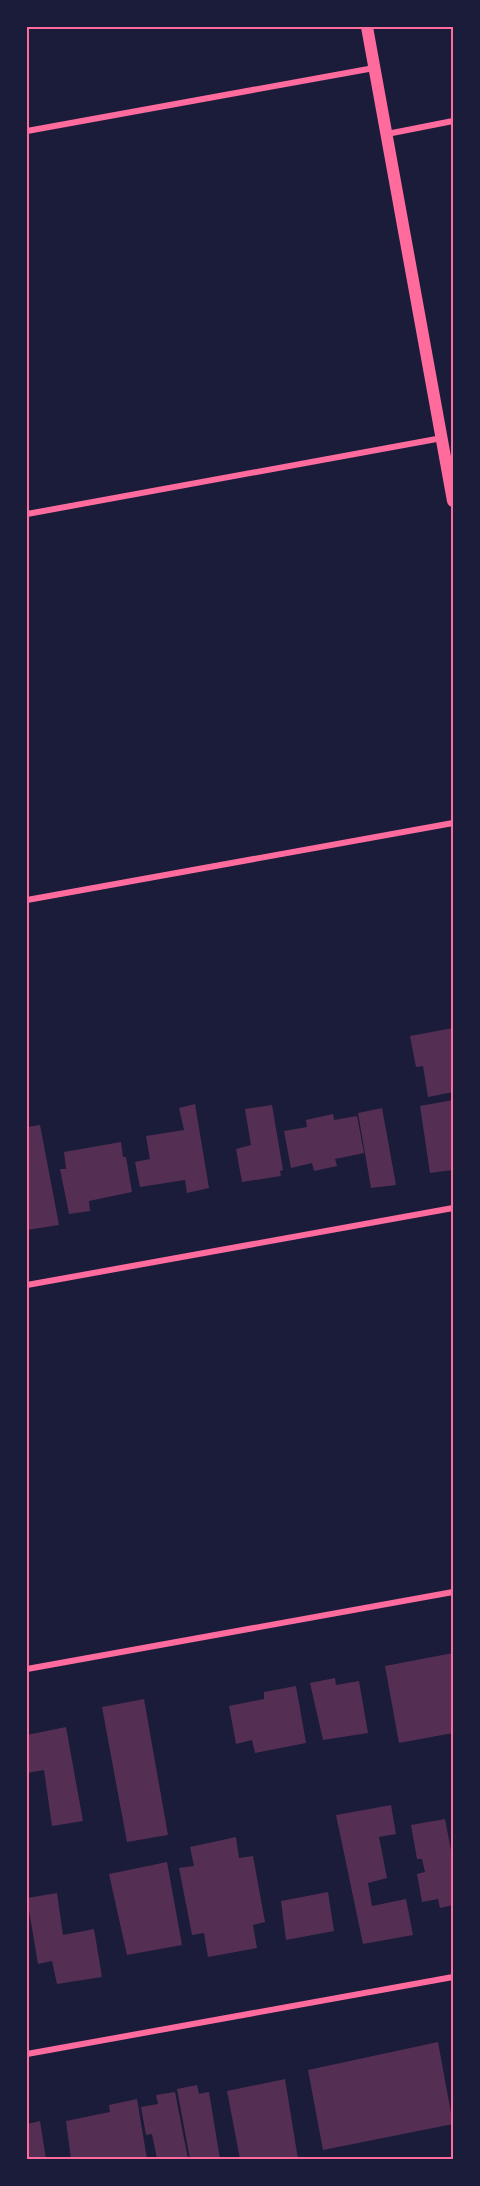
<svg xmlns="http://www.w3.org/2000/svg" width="480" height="2186" font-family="'Golos Text',sans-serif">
	<rect width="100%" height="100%" fill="#1b1b3a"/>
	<g fill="#542f53">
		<path d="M453,1028v64l-25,5 -5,-31 -7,1 -6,-31z"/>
		<path d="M453,1100v70l-23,3 -10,-67z"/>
		<path d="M195,1104l14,84 -22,5 -2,-13 -45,7 -5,-25 15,-3 -4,-23 38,-6 -5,-22z"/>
		<path d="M272,1105l11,65 -3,1 1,5 -39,6 -6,-33 15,-4 -6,-36z"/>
		<path d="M382,1108l14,77 -25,3 -13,-75z"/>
		<path d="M333,1114l1,6 23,-4 7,37 -29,6 2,7 -23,5 -2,-8 -21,5 -7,-37 23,-4 -1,-7z"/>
		<path d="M40,1125l19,100 -32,5v-103z"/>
		<path d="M121,1142l2,15h3l6,35 -43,9 1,10 -21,3 -9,-45h6l-2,-17z"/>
		<path d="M453,1653v80l-54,10 -14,-77z"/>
		<path d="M335,1678l1,7 23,-4 9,52 -45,7 -13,-57z"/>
		<path d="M296,1686l10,57 -51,10 -3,-13 -16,4 -7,-38 35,-7v-7z"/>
		<path d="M144,1699l24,136 -41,7 -25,-135z"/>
		<path d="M66,1727l17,94 -31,5 -8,-56 -17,3v-38z"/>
		<path d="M391,1805l5,29 -17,3 8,41 -19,5 4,23 34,-7 7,36 -50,9 -27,-129z"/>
		<path d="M445,1819l8,42v44l-13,3 -2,-9 -16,3 -5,-28 8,-2 -3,-13h-5l-6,-34z"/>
		<path d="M236,1837l3,21 14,-2 12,66 -12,3 4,23 -49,9 -4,-24 -12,2 -13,-67 15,-2 -4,-19z"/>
		<path d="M167,1862l15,83 -55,10 -18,-81z"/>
		<path d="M328,1892l6,39 -48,9 -5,-39z"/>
		<path d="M57,1893l6,42 31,-6 8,48 -45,7 -5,-23 -14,3 -11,-66z"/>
		<path d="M438,2042l15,82 -130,26 -15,-80z"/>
		<path d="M285,2079l13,80h-58l-13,-68z"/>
		<path d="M197,2085l2,9 10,-2 11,67h-30l-13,-70z"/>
		<path d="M175,2092l13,67h-31l-5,-25 -6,1 -5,-28 17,-3 -2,-9z"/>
		<path d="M137,2099l10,60h-76l-5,-38 44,-9 -1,-7z"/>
		<path d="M40,2121l6,38h-19v-35z"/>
	</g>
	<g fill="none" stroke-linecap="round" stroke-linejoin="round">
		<g stroke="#ff6b9d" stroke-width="6">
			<path d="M27,131l347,-63"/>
			<path d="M387,134l66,-13"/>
			<path d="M27,514l415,-76"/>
			<path d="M27,900l426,-77"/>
			<path d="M27,1285l426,-77"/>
			<path d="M27,1669l426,-77"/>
			<path d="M27,2054l426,-77"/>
		</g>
		<path stroke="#ff6b9d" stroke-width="12" d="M367,27l86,474"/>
	</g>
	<rect width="480" height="2186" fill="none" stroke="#1b1b3a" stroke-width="57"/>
	<rect x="28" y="28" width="424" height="2130" fill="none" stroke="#ff6b9d" stroke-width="2"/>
</svg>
